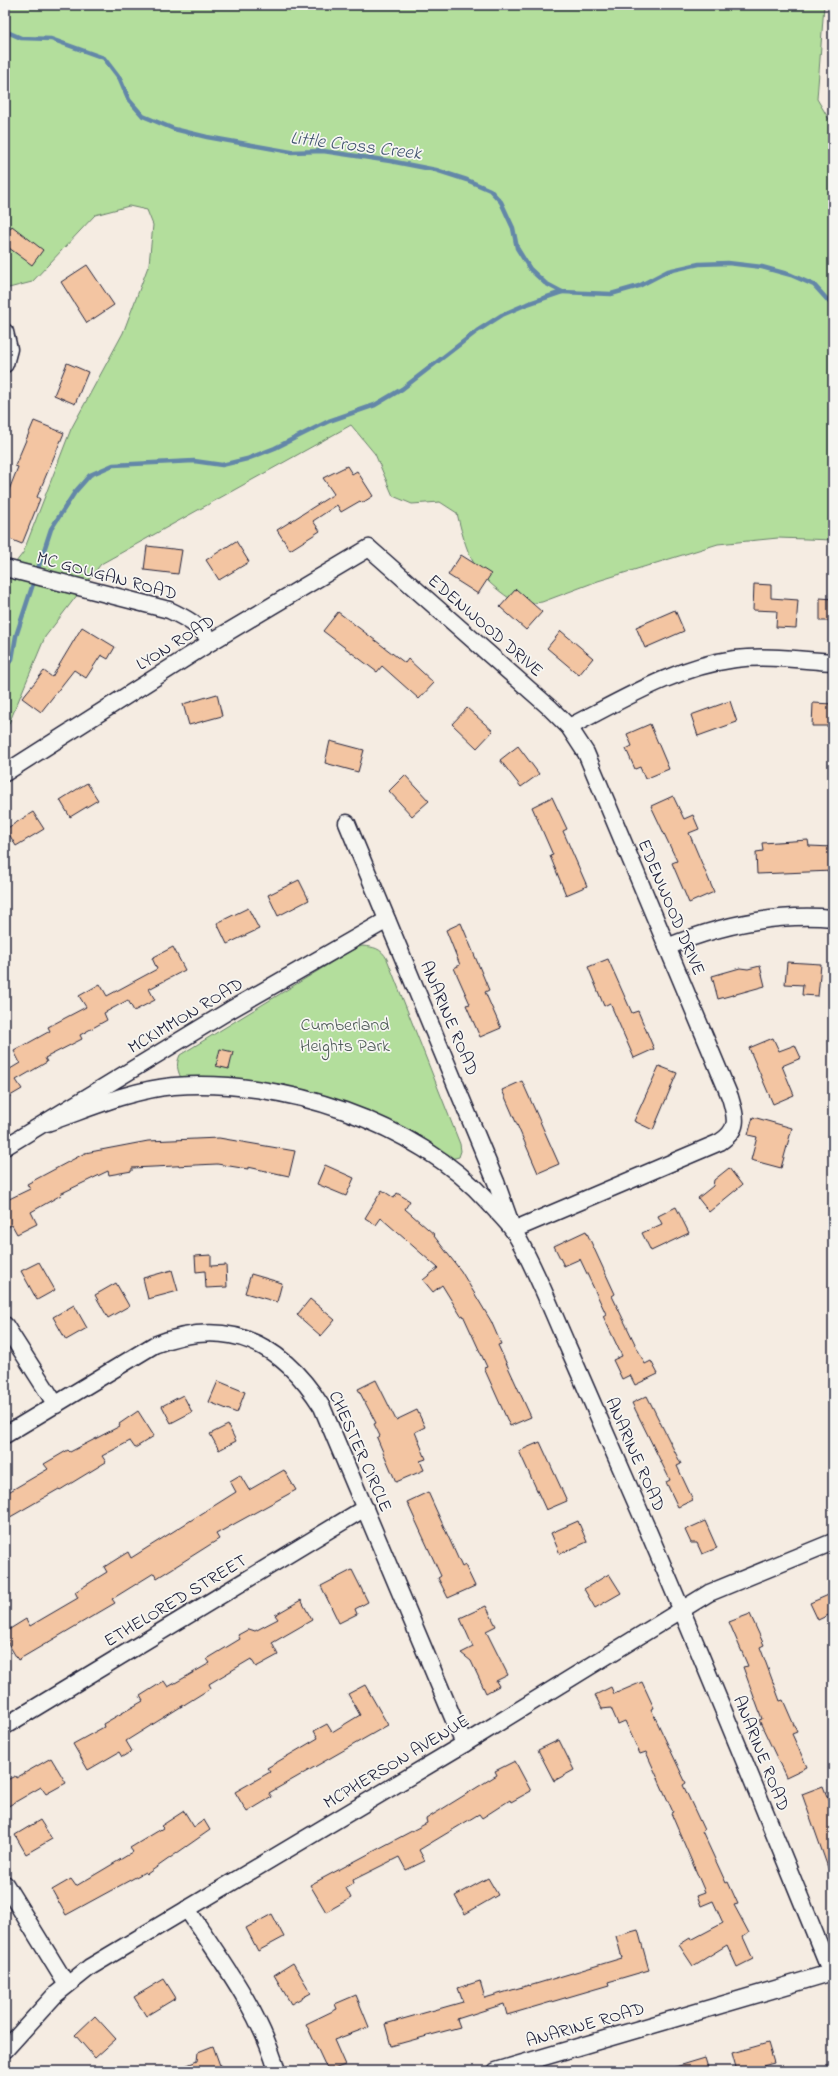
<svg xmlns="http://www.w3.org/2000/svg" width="838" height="2076" font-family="'Indie Flower',sans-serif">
	<rect width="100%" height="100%" fill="#f5ece2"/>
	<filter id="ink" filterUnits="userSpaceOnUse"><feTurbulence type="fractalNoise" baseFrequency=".025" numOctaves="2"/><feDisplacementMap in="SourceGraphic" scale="8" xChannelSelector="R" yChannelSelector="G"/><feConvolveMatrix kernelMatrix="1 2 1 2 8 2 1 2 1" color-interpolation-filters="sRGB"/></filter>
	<g filter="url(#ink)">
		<g fill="#b3de9c" stroke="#6a806c">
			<path d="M5,5h819l-7,94 16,27v414l-55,-2 -60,6 -120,37 -56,21 -23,3c-43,-29 -50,-41 -62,-92l-17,-11 -28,2 -19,-8 -18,-42 -24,-29 -250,139 -56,73 -40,96v-157l18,-23 48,-124 52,-96 26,-69 4,-39 -6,-15 -18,-4 -34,9 -63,67 -27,7z"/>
			<path d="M362,946c12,1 19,2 25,13l73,185 1,7 -2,6 -8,2 -73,-38 -197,-43c-4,-9 -5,-14 -1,-23l172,-105z"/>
		</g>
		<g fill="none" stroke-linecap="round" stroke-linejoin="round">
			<g stroke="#6487a8" stroke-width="4.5">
				<path d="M5,31l16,7 30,1 53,19 16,21 9,21 14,16 31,13 33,8 84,15 32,-1 67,10 46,9 31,10 23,10 11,12 12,26 4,20 13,21 15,14 17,9 49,2 28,-8 29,-15 31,-7 29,-1 34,4 29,8 23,10 19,21"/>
				<path d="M5,667l7,-8 4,-23 35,-107 24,-37 15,-17 23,-10 81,-4 28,4 25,-6 28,-11 54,-27 46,-16 27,-16 75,-58 25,-16 25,-11 35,-12"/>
			</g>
		</g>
		<g fill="#f3c5a2" stroke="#22223b">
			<path d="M12,226l31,24 -11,15 -27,-20v-10z"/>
			<path d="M87,265l27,40 -27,18 -26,-41z"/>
			<path d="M67,363l21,9 -13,32 -21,-9z"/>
			<path d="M34,421l30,12 -27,64 3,2 -18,45 -17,-7v-37l13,-33 -3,-1z"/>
			<path d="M347,466l5,8 5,-3 16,25 -11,7 -2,-2 -19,11 -4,-7 -24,16 7,10 -30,19 -13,-20 57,-36 -11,-16z"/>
			<path d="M236,541l13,21 -30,18 -13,-20z"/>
			<path d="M147,546l35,4 -4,24 -34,-4z"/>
			<path d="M461,555l30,19 -13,20 -30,-19z"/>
			<path d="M754,584l17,1v13l27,2 -2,28 -20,-1 1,-16 -24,-1z"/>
			<path d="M516,589l26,23 -16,18 -26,-23z"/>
			<path d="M820,598l13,1v22h-13z"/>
			<path d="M675,610l9,21 -39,17 -9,-21z"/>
			<path d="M338,612l67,51 3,-4 26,24 -15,16 -37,-33 -5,6 -54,-41z"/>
			<path d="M82,627l33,20 -7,12 -7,-4 -15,23 -12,-8 -33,42 -19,-14 22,-27 8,6z"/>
			<path d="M561,631l32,27 -14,17 -32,-27z"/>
			<path d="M217,694l5,22 -33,9 -6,-21z"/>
			<path d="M730,701l7,21 -39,14 -7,-21z"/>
			<path d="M813,703l20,1v22h-21z"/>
			<path d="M467,708l26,23 -16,17 -25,-24z"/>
			<path d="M650,724l19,45 -24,10 -5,-12 -5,2 -9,-20 6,-3 -5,-12z"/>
			<path d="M330,741l34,9 -6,22 -33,-9z"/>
			<path d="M518,746l21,28 -18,13 -21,-27z"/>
			<path d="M405,775l24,26 -17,15 -23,-25z"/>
			<path d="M87,783l11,17 -28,17 -10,-17z"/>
			<path d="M673,796l11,23 9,-4 6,14 -10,4 25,59 -25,11 -17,-40 5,-2 -26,-55z"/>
			<path d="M552,797l15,32 -4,2 24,55 -21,9 -16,-39 3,-1 -21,-48z"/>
			<path d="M33,812l11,17 -28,17 -10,-17z"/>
			<path d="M808,840l1,6 24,1v24l-76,3 -1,-22 7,-1 -1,-8z"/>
			<path d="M299,880l10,20 -31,16 -10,-21z"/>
			<path d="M248,908l11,21 -32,15 -10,-21z"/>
			<path d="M461,923l28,67 -4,2 16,36 -21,9 -14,-32 4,-1 -16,-36 6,-3 -14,-35z"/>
			<path d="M173,947l12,23 -36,19 6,11 -21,11 -6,-11 -24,13 3,7 -27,15 2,4 -37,19 2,4 -31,18 6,9 -17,10v-38l5,8 10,-6 -6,-12 36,-20 -2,-4 38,-20 -7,-11 21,-12 7,12 50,-27 -5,-11z"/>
			<path d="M608,959l24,54 6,-2 16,38 -20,9 -24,-55 -6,3 -16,-39z"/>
			<path d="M787,962l34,2 -3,32 -16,-1 1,-10 -18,-1z"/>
			<path d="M760,966l5,20 -47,13 -6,-23 28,-8 8,1z"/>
			<path d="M773,1038l6,13 16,-6 6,13 -19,8 12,29 -21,9 -24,-56z"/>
			<path d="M220,1049l13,3 -4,17 -13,-3z"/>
			<path d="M659,1066l18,7 -24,57 -19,-9z"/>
			<path d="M522,1081l37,83 -21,9 -36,-83z"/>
			<path d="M753,1117l39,11 -11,40 -30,-8 6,-23 -9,-2z"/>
			<path d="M219,1138l76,13 -6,25 -41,-9v2l-31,-5 -85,4v3l-23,4 -1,-4 -48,23 1,1 -30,17 6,12 -20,10 -5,-9 -7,3v-27l25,-12 -3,-5 58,-31 63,-12z"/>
			<path d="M325,1165l29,13 -8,18 -29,-12z"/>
			<path d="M729,1168l13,17 -33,27 -11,-14 15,-12 1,-6z"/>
			<path d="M382,1190l12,8 3,-5 13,8 -5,8 30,26 -1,1 27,35 30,50 10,23 -3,1 33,72 -21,9 -26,-58 3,-1 -24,-52 -2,1 -19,-31 -9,7 -10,-12 15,-12 -57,-50 -5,7 -11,-7z"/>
			<path d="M676,1207l13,26 -38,18 -9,-18 20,-9 -4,-8z"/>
			<path d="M586,1231l29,63 -3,2 25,52 8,16 6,-3 7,13 -23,11 -5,-10 -8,4 -9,-19 9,-4 -19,-40 3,-2 -26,-55 -16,7 -10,-20z"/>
			<path d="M211,1255v11l15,-1 1,22 -21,1 -1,-17 -9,1 -1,-16z"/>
			<path d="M39,1262l16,28 -18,10 -16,-29z"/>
			<path d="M172,1270l6,21 -30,8 -5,-21z"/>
			<path d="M251,1274l31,9 -5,19 -32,-9z"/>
			<path d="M116,1283l13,23 -21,12 -13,-23z"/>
			<path d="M310,1299l25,21 -14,16 -24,-21z"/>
			<path d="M74,1305l13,23 -21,12 -13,-23z"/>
			<path d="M376,1380l20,40 21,-10 8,17 -10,5 11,27 -6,2 4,9 -28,12 -19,-44 3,-2 -6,-12 2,-1 -18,-34z"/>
			<path d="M218,1381l27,11 -8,21 -28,-11z"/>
			<path d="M183,1395l9,17 -21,11 -9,-17z"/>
			<path d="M647,1396l34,68 -4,2 16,34 -15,7 -12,-25 4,-2 -38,-77z"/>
			<path d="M138,1411l16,25 -19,12 -5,-7 -28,15 4,6 -46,28 -1,-1 -54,31v-26l43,-25 -4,-5 24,-14 2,2 50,-26 -1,-2z"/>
			<path d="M228,1425l8,16 -17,9 -9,-16z"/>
			<path d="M540,1442l27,59 -21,9 -27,-59z"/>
			<path d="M284,1470l12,20 -80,44 3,5 -38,24 -24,15 -3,-5 -42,26 3,4 -97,57 -13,-22v-6l21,-13 4,7 48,-28 -3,-6 32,-20 -3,-5 24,-15 3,6 105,-66 -6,-11 10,-6 9,15z"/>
			<path d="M428,1492l34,75 3,-2 10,21 -27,12 -10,-20 3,-2 -34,-74z"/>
			<path d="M578,1521l9,21 -27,12 -9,-21z"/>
			<path d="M705,1521l12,27 -15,6 -5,-11h-6l-6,-13z"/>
			<path d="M352,1570l16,32 -13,7 2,5 -18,9 -18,-37z"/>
			<path d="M609,1574l12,19 -26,15 -11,-19z"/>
			<path d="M833,1593v20l-15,7 -8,-17z"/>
			<path d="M301,1600l11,20 -40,23 6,12 -22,12 -5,-8 -42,25 2,4 -85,53 6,10 -10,6 -3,-5 -31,18 -15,-26 31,-17 -1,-3 40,-23 -3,-5 24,-15 4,6 42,-24 -3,-4 33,-20 -2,-4 11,-6 6,2 23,-12 -3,-4z"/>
			<path d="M486,1606l10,20 -10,5 22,44 -12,6 3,5 -13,7 -15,-32 -10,-8 12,-6 -13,-29z"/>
			<path d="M750,1614l14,31 -4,2 20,54 3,-1 14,32 -5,2 15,33 -21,10 -27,-57 3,-1 -19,-52 5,-1 -19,-44z"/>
			<path d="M642,1682l12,26 -3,1 35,74 -3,2 21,45 -2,1 24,52 2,-1 10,22 -4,1 15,28 -6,4 10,22 -16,8 -10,-22 -34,21 -14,-21 11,-7 1,2 32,-17 -10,-22 -12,5 -4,-11 8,-3 -34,-79 2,-1 -27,-60 -6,2 -15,-33 -7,3 -7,-16 -9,1 -7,-14 16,-8 3,7z"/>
			<path d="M365,1685l23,40 -119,68 3,4 -25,15 -12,-20 35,-20 -3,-4 51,-30 -4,-7 13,-7 5,8 28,-17 -12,-21z"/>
			<path d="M559,1740l15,30 -20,11 -16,-31z"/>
			<path d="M51,1758l15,25 -20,11 -5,-7 -36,21v-27l10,-5 1,2z"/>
			<path d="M515,1761l16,30 -20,11 -1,-2 -28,18 -3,-4 -60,36 6,11 -19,9 -7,-13 -46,23 1,3 -8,5 5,10 -25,14 -16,-27 117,-62 -1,-4 71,-44 -2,-4z"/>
			<path d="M823,1786l10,26 -1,67 -30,-85z"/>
			<path d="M184,1811l10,16 10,-7 6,10 -63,44 -2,-2 -79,43 -14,-25 19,-11 5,7 57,-34 -3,-4 33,-20 -2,-2z"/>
			<path d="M40,1820l12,19 -26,15 -11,-19z"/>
			<path d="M488,1878l10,17 -33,19 -10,-18z"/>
			<path d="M272,1914l12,23 -26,14 -12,-23z"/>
			<path d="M638,1930l11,40 -41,12 1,3 -102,30 -3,-11 -47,15 3,8 -69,19 -6,-22 78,-22 -5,-14 22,-7 5,17 44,-13v1l93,-28 -6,-22z"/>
			<path d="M293,1963l18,30 -20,11 -17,-29z"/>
			<path d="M164,1979l12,19 -30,18 -12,-19z"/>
			<path d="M356,1995l13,32 -35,13 11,25 -17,6 -22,-47 31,-15 -2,-5z"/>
			<path d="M95,2016l21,23 -21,19 -20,-23z"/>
			<path d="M768,2043l6,20 -30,8h-7l-5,-18z"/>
			<path d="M213,2046l9,25h-49l24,-10 1,-9z"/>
			<path d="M705,2058l4,13h-37v-3z"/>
		</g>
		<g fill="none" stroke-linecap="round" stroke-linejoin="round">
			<defs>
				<g id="street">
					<path d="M5,332l4,17 -4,15"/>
					<path d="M5,568l164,42c17,8 32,16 42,32"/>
					<path d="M569,727c53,-27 106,-60 166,-68 32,-4 66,1 98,3"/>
					<path d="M5,773l206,-131 158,-94 180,159 20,20 17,26 144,344c6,21 10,32 -10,45l-207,88 -17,-48 -149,-359"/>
					<path d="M667,947c53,-22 109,-34 166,-29"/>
					<path d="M47,1123c41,-14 83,-33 127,-37 107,-8 242,35 315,117 8,9 19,19 26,30 21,36 36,76 53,114 24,55 48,110 72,165 66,153 128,307 191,461"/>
					<path d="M5,1147l225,-137 157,-90"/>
					<path d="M5,1325l51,80"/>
					<path d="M5,1435l149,-90c74,-29 127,-3 168,62l142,337"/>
					<path d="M5,1726l360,-218"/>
					<path d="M5,1884l62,101"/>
					<path d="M187,1909c34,51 73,102 90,162"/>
					<path d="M5,2050l50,-55 35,-28 374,-223 245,-151 124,-51"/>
					<path d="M496,2071l337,-99"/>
				</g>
			</defs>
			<use href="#street" stroke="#22223b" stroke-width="19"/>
			<use href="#street" stroke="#f6f6f2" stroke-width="16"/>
		</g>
	</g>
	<g text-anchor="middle" stroke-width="3.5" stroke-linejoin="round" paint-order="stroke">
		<g font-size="18" fill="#22223b" stroke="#f6f6f2">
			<text transform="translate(107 575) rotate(15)" y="6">MC GOUGAN ROAD</text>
			<text transform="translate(486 625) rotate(41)" y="6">EDENWOOD DRIVE</text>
			<text transform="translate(175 642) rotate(-32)" y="6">LYON ROAD</text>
			<text transform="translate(672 907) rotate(67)" y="6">EDENWOOD DRIVE</text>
			<text transform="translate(185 1015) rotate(-31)" y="6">MCKIMMON ROAD</text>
			<text transform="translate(450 1018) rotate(67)" y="6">ANARINE ROAD</text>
			<text transform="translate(361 1451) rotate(66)" y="6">CHESTER CIRCLE</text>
			<text transform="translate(636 1454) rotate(66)" y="6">ANARINE ROAD</text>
			<text transform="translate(175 1600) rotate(-31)" y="6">ETHELORED STREET</text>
			<text transform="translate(762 1753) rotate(68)" y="6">ANARINE ROAD</text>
			<text transform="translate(396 1761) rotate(-31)" y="6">MCPHERSON AVENUE</text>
			<text transform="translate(585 2024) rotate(-16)" y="6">ANARINE ROAD</text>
		</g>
		<g font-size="18" fill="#4e5a58" stroke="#f6f6f2">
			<text x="345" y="1030">Cumberland<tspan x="345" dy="21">Heights Park</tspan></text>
		</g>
		<g font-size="19" font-style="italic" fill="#435571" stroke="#f6f6f2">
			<text transform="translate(356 144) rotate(7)" y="7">Little Cross Creek</text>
		</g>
	</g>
	<rect width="838" height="2076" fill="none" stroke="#f6f6f2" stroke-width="20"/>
	<rect x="10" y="10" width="818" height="2056" fill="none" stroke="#22223b" stroke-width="1.5" filter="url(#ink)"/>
</svg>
